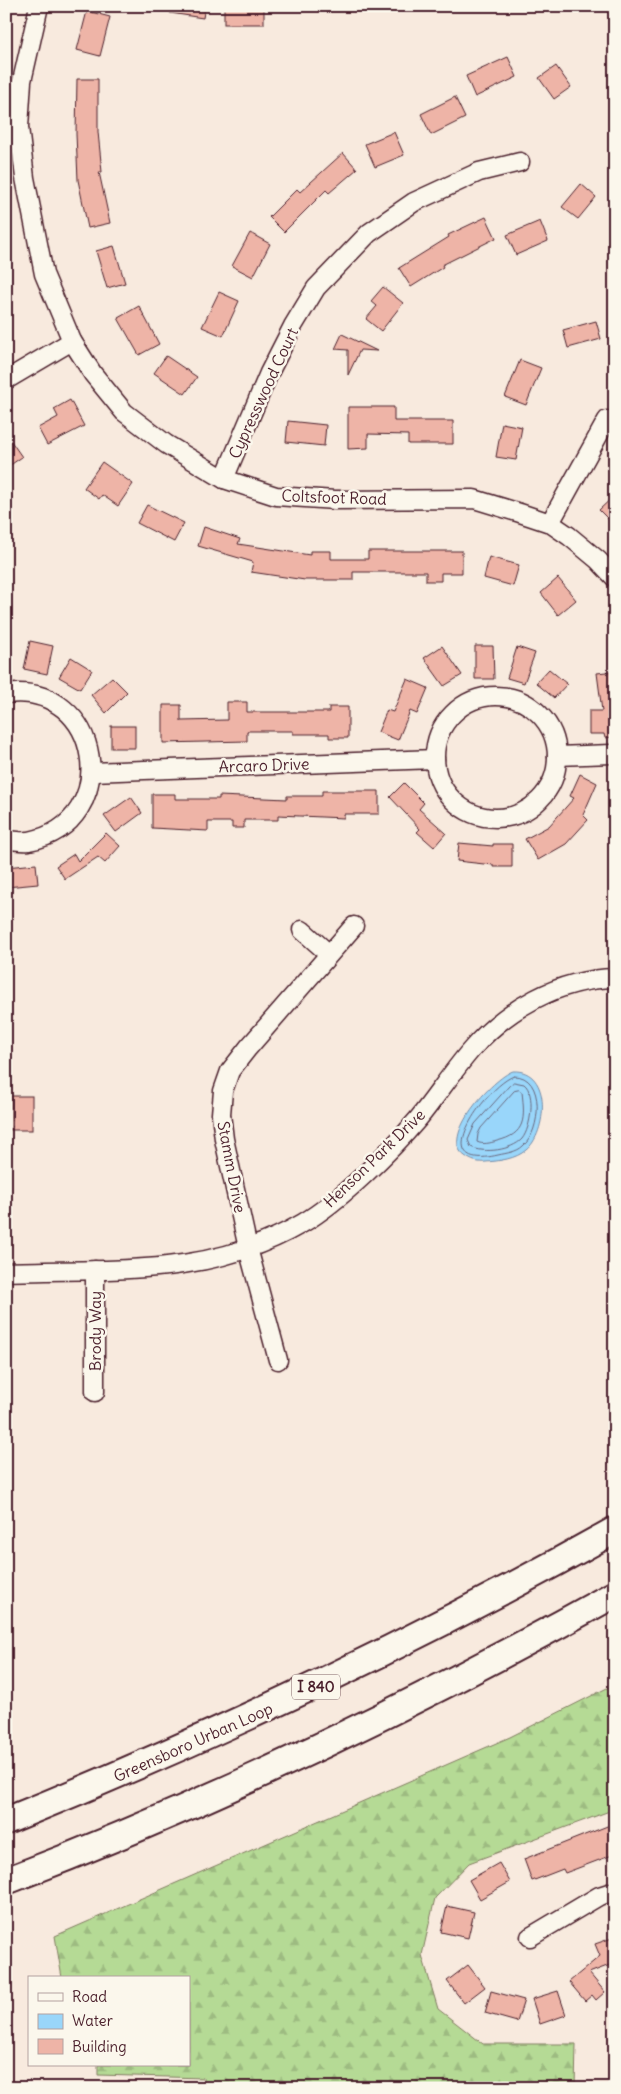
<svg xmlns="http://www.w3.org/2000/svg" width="621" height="2094" font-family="Delius,sans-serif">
	<defs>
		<pattern id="forest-firs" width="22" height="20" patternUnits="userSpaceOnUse" patternTransform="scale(1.25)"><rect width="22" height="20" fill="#b5da95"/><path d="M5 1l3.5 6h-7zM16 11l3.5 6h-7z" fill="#9dbb81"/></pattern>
	</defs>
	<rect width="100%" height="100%" fill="#f8eade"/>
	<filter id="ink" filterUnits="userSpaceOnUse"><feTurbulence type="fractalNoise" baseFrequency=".02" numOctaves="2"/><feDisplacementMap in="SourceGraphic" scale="10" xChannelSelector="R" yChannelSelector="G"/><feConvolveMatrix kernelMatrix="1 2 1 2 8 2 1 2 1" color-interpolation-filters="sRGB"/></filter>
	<g filter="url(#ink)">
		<path fill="url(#forest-firs)" stroke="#807c60" d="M615,1684v125l-146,54 -34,35 -13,57 16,54 45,35h93l-1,44h-371v-10l-106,-3v-10h91v-87h-127l-7,-42 455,-199z"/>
		<path fill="#99d6fa" stroke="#798da7" d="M513,1071c40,-2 34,63 13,79 -10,9 -27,11 -40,12 -8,1 -14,-1 -21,-6 -27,-18 28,-78 48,-85z"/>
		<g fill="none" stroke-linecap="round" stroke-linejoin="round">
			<g stroke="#6a687e" stroke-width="1">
				<path d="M514,1076c32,-1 27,56 9,70 -6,6 -16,7 -25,9 -75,18 -10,-71 16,-79z"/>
				<path d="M514,1082l10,2c12,9 7,44 -2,55 -10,11 -38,15 -51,8l-3,-7 7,-16 34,-38z"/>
				<path d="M519,1090l3,2c3,27 4,42 -25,49 -7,2 -14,4 -20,1l1,-8 3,-6 33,-37z"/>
			</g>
		</g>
		<g fill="#eeb4a7" stroke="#4a1f2b">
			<path d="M171,6h34l-2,12 -33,-5z"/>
			<rect x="224" y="6" width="40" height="18"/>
			<path d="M87,11l23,6 -10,39 -23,-6z"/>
			<path d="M508,57l9,20 -42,20 -9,-21z"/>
			<path d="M556,66l15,21 -17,12 -15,-21z"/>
			<path d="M77,79h21v53l4,40h-3l11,51 -22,5 -10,-48 -2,-46z"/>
			<path d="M455,97l10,21 -34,17 -10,-21z"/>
			<path d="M394,132l10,23 -29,12 -10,-23z"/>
			<path d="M343,153l14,16 -28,24 -3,-3 -42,42 -15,-15 28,-28 3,3z"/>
			<path d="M581,184l15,13 -18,22 -16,-12z"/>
			<path d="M486,217l10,21 -54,27 1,2 -32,20 -12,-19 50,-31 -1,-2z"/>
			<path d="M540,221l8,20 -32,14 -9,-20z"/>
			<path d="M250,233l20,11 -17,33 -21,-11z"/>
			<path d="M114,246l11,37 -18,5 -11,-37z"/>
			<path d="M383,287l20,16 -22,28 -15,-12 11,-13 -6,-5z"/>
			<path d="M219,292l20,9 -16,35 -21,-9z"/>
			<path d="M139,306l20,38 -20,11 -21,-37z"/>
			<path d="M596,321l5,18 -33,9 -5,-18z"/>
			<path d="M342,334l35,17 -17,-1 -12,25v-25l-13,-1z"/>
			<path d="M166,356l31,21 -12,17 -31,-21z"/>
			<path d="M520,360l21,8 -15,37 -21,-8z"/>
			<path d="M70,400l14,26 -37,19 -9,-17 20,-11 -4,-8z"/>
			<path d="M348,407h46v14h59v23h-45v-9l-40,-1v14l-20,1z"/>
			<path d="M288,421l38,4 -2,21 -38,-4z"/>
			<path d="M502,423l20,4 -6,33 -20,-3z"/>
			<path d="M6,434l16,23 -16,11z"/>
			<path d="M102,462l31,22 -15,22 -16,-11 -3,4 -15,-11z"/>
			<path d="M615,495v31l-16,-16z"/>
			<path d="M147,505l37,18 -10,19 -37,-19z"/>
			<path d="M204,527l36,12 -2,5 72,11v-4h21v8h37v-8h94v22h-21v8h-15v-9h-73v8h-48l-54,-8 2,-10 -55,-16z"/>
			<path d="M489,557l30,8 -6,21 -29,-8z"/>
			<path d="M558,578l18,22 -18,15 -17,-22z"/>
			<path d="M30,641l23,5 -6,28 -23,-5z"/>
			<path d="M442,646l20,29 -18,11 -20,-28z"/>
			<path d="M475,646h18l1,33h-19z"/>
			<path d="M517,647l18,6 -11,30 -17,-5z"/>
			<path d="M71,657l21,13 -12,19 -21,-12z"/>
			<path d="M549,669l18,15 -13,14 -18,-15z"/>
			<path d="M615,671l-2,66 -8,1 -1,-4h-15v-23h13l-5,-38z"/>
			<path d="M112,677l15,15 -21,21 -15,-18z"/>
			<path d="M407,679l21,9 -11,26 -7,-3 -12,29 -20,-8 9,-22 6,2z"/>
			<path d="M227,702h20v10h82v-5h19v31h-19v-4h-36v-3h-46v10l-84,2v-38h18v16l46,-1z"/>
			<rect x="111" y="726" width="24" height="22"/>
			<path d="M580,774l17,9 -14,32 5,5 -22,24 -28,16 -13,-21 24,-13 25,-28 -4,-2z"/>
			<path d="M404,783l20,20 -5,6 27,24 -12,14 -17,-15 3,-3 -30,-32z"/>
			<path d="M322,791h57v23h-35v4l-66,-3v5h-34v8h-12v-6h-24v9l-56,-3v-34h23v5h44v-3l68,3v-3h35z"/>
			<path d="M131,797l11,16 -26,19 -12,-16z"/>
			<path d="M106,833l14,13 -15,17 -7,-6 -33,22 -9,-13 18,-12 4,7z"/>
			<path d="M459,843l34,3v-2h19v23h-19v-2l-36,-4z"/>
			<path d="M36,864l2,20 -32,3v-20z"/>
			<rect x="11" y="1096" width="21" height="34"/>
			<path d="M615,1823v31l-50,19 -2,-4 -31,12 -8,-22z"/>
			<path d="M499,1863l11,19 -30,17 -11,-19z"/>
			<path d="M447,1906l27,6 -6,26 -27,-6z"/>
			<path d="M615,1937v26l-26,10 16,19 -9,8 -4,-5 -7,6 -16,-19 31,-26 -5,-12z"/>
			<path d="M468,1965l17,22 -21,16 -17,-22z"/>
			<path d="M491,1991l33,9 -7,22 -32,-9z"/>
			<path d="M558,1991l8,24 -26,9 -8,-25z"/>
		</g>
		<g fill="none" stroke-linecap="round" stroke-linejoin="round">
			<defs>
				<g id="minor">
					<path d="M39,6l-17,75 -3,46 6,51 19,96 28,67 21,33 31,38 42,32 58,35 52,17 59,4 139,-1 46,14 30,10 19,13 29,24 17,18"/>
					<path d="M6,380l66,-39"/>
					<path d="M224,479l45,-106 24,-47 23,-38 53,-55 45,-31 65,-30 41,-10"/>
					<path d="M550,523l57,-103"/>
					<path d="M6,694c97,-13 118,129 23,147 -7,1 -16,-1 -23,-1"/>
					<circle cx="496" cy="757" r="61"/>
					<path d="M557,756l55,-2"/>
					<path d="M92,772l343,-13"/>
					<path d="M302,930l27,24"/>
					<path d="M95,1270v122"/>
					<path d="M6,1272c107,-4 201,7 297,-49 37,-22 87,-71 115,-104 18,-22 34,-47 53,-69 35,-41 88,-71 144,-72"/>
					<path d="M278,1360l-30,-112 -24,-109 -3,-25 2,-23 7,-20 18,-23 106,-122"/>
					<path d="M530,1937l69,-41 16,-5"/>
				</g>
				<g id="highway">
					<path d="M6,1821c210,-85 411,-180 609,-291"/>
					<path d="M6,1881c210,-80 413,-178 609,-287"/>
				</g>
			</defs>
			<use href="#minor" stroke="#4a1f2b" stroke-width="21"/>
			<use href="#highway" stroke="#4a1f2b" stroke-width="30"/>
			<use href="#minor" stroke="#fbf7ec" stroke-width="18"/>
			<use href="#highway" stroke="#fbf7ec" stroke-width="26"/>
		</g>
	</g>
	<g text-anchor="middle" stroke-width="5" stroke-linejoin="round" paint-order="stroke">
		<rect fill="#fbf7ec" stroke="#7f6065" stroke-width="1" x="292" y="1674.5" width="48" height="25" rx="4"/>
		<g font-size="15" font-weight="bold" fill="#4a1f2b">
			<text x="316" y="1692">I 840</text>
		</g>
		<g font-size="16" fill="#4a1f2b" stroke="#fbf7ec">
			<text transform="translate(263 393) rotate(-65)" y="6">Cypresswood Court</text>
			<text transform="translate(334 497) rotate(2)" y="6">Coltsfoot Road</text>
			<text transform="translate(264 765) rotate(-2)" y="6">Arcaro Drive</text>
			<text transform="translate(374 1158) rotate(-44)" y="6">Henson Park Drive</text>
			<text transform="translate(232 1167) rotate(79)" y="6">Stamm Drive</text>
			<text transform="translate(95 1331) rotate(-90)" y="6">Brody Way</text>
			<text transform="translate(193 1742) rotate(-24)" y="6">Greensboro Urban Loop</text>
		</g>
	</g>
	<rect width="621" height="2094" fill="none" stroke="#fbf7ec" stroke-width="25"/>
	<rect x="12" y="12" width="596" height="2069" fill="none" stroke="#4a1f2b" stroke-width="2" filter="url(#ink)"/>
	<rect x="28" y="1976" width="162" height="90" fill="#fbf7ec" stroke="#b4a19f"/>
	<rect x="38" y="1993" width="25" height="8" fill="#fbf7ec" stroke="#b4a19f"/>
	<text x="72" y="2002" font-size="15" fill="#4a1f2b">Road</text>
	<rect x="38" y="2014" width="25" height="15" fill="#99d6fa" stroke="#b4a19f"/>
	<text x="72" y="2026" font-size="15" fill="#4a1f2b">Water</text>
	<rect x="38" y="2039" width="25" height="15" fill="#eeb4a7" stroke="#b4a19f"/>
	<text x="72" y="2052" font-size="15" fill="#4a1f2b">Building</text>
</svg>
